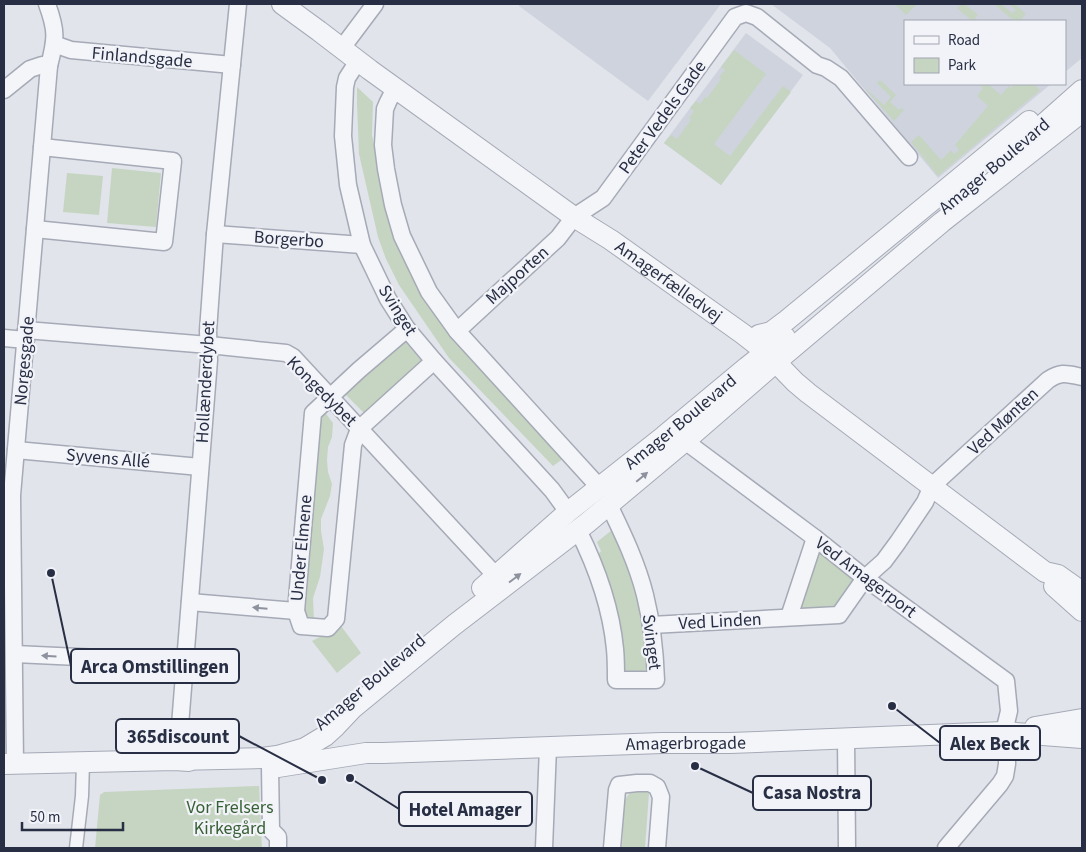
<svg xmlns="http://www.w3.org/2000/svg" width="1086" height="852" font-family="'Source Sans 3',sans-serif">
	<rect width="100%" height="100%" fill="#e1e4eb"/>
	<g fill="#cfd3dd">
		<path d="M520,4h201l-73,97 -129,-95z"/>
		<path d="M771,4h311v54l-17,14v-51h-160v63h146l-113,94 -108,-130z"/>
		<path d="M746,33l57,42 -82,110 -57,-42z"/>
	</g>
	<g fill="#c5d5c2">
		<path d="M895,4h22l-11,11z"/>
		<path d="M961,4h4l13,11 -3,3 2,2 -1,1h-4l-15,-13z"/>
		<path d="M994,4h7l11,9 4,-3 -7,-6h6l11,10 -4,4 3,3h-11z"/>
		<path d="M734,50l32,24 -52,70 16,12 53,-70 8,6 -70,93 -57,-42 7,-8 6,4 14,-19 -2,-2 5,-7 -4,-3 6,-7 4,3 5,-7 2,1 14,-19 -2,-2 6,-7 -4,-3z"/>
		<path d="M880,80l16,15 -6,7 9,8 2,-2 3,2 -10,11 -28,-31v-1l18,16 7,-8 -14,-14z"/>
		<path d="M979,84h9l13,11 8,-9 2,2 4,-4h19l6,6 -102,86 -27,-34 8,-7 22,25 10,-10 3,4 5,-4 -4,-5 33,-39 -11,-10 6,-8z"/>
		<path d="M357,87l16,15 -1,33 19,87 30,70 34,50 80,80 32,34 -14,10 -104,-108 -50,-73 -13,-26 -8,-22 -19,-83 -2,-50z"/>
		<path d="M112,168l49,5 -5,54 -49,-4z"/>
		<path d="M67,173l36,3 -4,39 -36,-3z"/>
		<path d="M403,339l21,25 -59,50 -22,-22z"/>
		<path d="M323,410l10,13 -1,14 -4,10 -1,13 1,12 4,12 -2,12 -9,23v12l3,18 -4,28 -7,21 1,23 -11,-2 15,-205z"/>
		<path d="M612,530l14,31 19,65 4,44 -4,4 -23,-2 -26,-115 5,-6 -4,-9z"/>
		<path d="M820,552l33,26 1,2 -19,27 -17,3 -18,-1 -1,-1 19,-55z"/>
		<path d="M341,626l20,27 -24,20 -25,-32z"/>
		<path d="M259,786l3,62h-167l5,-53 4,-3z"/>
		<path d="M634,790h10l5,3 -4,55h-23l2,-37 -2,-2c2,-9 5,-14 12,-19z"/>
	</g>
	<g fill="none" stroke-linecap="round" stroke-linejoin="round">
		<defs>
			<path id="pedestrian" d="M76,848l6,-52 1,-34"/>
			<g id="minor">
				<path d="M54,44l17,6 161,15"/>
				<path d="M342,48l33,-44"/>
				<path d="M358,61l-11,17 -2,9 -2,49 5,49 14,60 26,54 19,30 27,32 118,129 16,22"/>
				<path d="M395,88l-7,14 -3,7 -2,36 3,24 7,36 9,31 27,56 28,39 143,157"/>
				<path d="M4,90l26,-21 12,-4 7,1"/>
				<path d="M35,229l129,13 9,-81 -131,-14"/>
				<path d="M215,234l147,11"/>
				<path d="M407,329l-48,41 -46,43 -17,198 5,15 27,2 8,-9 17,-174 6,-16 75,-68"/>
				<path d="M26,330l183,15 77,8 7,4 192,207 11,12"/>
				<path d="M457,331l101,-93 16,-21 29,-19 132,-181 11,-4 11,4 60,48 9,3 15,10 68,79"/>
				<path d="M4,338l22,2"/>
				<path d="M685,441l130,97 50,40 141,103 3,30 -5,21 3,21v11l-2,12 -5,8 -54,64"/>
				<path d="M16,450l184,17"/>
				<path d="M578,530c19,38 33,77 37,119 1,10 1,21 1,31h40c-1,-29 -4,-57 -11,-85 -8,-32 -22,-61 -36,-90"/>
				<path d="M190,602l106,9"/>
				<path d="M789,617l26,-79"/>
				<path d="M651,625l188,-10 26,-37 19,-17 14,-19 27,-40 7,-16 116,-106c14,-9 19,-6 34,-3"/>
				<path d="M15,654l170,8"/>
				<path d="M846,738l1,110"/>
				<path d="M175,760l4,-22 30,-378 -1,-29 7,-97 23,-230"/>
				<path d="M15,764l-3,-269 37,-429c7,-27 8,-35 -2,-62"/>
				<path d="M270,767l1,63 7,7v11"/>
				<path d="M544,848l4,-101"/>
				<path d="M612,848l5,-58 2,-5 18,-2h13l7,4 4,10 -4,51"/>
			</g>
			<g id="tertiary">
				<path id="s1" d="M282,4l37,27 51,39 204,147 37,23 132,94 23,18 29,30 13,11 237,179 13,3 24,17"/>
				<path d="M1020,145l62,-55"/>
				<path d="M759,335l12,-3 16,-12 242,-199"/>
				<path d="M1054,586l28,25"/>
				<path id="s2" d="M482,588l86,-76 96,-76 83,-69 38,-30"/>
				<path d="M1035,727l47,-8"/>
				<path d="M175,760l87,-2 15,-2 28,-8 20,-12 11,-10 17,-18 101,-83 133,-102 98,-82 91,-79 166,-140 140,-110"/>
				<path d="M4,764l171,-4 14,1"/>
				<path id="s3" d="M278,767l88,-14h17l279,-10h68l274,-11 78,6"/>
			</g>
		</defs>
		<use href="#pedestrian" stroke="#a6aab6" stroke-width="15"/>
		<use href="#minor" stroke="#a6aab6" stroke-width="19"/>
		<use href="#tertiary" stroke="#a6aab6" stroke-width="22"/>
		<use href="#pedestrian" stroke="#f4f5f9" stroke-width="12"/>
		<use href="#minor" stroke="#f4f5f9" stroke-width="16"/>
		<use href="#tertiary" stroke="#f4f5f9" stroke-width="20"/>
	</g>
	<defs><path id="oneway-solid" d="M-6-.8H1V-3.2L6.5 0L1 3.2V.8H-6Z" transform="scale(1.25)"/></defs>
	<g fill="#8e929e">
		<use href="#oneway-solid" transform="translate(642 477) rotate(-40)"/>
		<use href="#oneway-solid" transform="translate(515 578) rotate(-37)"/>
		<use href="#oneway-solid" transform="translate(260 608) rotate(-175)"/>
		<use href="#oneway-solid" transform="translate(49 656) rotate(-177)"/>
	</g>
	<g text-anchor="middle" stroke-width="4.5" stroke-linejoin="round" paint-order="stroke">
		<g font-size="18" fill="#282f44" stroke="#f1f3f8">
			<text transform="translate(142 57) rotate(5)" y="6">Finlandsgade</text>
			<text transform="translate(662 117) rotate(-54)" y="6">Peter Vedels Gade</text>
			<text transform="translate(994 166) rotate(-40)" y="6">Amager Boulevard</text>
			<text transform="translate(289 239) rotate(4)" y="6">Borgerbo</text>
			<text transform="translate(517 275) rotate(-42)" y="6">Majporten</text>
			<text dy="6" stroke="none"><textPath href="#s1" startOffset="476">Amagerfælledvej</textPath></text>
			<text transform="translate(398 310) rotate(58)" y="6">Svinget</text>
			<text transform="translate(24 361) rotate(-85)" y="6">Norgesgade</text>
			<text transform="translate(205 382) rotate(-87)" y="6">Hollænderdybet</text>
			<text transform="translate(322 391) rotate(45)" y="6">Kongedybet</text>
			<text transform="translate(1003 421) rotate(-43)" y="6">Ved Mønten</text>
			<text dy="6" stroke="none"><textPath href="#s2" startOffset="259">Amager Boulevard</textPath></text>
			<text transform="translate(108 458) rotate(5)" y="6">Syvens Allé</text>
			<text transform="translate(301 548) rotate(-85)" y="6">Under Elmene</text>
			<text transform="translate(866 577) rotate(37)" y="6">Ved Amagerport</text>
			<text transform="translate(720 621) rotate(-3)" y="6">Ved Linden</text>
			<text transform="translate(652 642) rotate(83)" y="6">Svinget</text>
			<text transform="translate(370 682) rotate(-40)" y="6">Amager Boulevard</text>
			<text dy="6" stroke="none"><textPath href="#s3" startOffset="409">Amagerbrogade</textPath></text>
		</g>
		<g font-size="18" fill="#386035" stroke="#f1f3f8">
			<text x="230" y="813">Vor Frelsers<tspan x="230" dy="21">Kirkegård</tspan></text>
		</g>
	</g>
	<path fill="none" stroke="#282f44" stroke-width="2" d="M51 573L71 666M322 780L239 736M892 706L940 743M695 766L753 793M350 778L399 809"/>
	<g fill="#282f44" stroke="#f1f3f8" stroke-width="2">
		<circle cx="51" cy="573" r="5"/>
		<circle cx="322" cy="780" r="5"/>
		<circle cx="892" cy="706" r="5"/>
		<circle cx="695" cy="766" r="5"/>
		<circle cx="350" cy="778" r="5"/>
	</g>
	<g fill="#f1f3f8" stroke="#282f44" stroke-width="2">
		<rect x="71" y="649" width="168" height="34" rx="5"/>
		<rect x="116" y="719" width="123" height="34" rx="5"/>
		<rect x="940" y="726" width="100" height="34" rx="5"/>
		<rect x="753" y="776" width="118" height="34" rx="5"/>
		<rect x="399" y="792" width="133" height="34" rx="5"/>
	</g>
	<g font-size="19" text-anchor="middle" font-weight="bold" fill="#282f44">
		<text x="155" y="673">Arca Omstillingen</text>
		<text x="178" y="743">365discount</text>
		<text x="990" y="750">Alex Beck</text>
		<text x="812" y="799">Casa Nostra</text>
		<text x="465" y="816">Hotel Amager</text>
	</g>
	<rect width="1086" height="852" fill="none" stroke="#282f44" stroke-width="10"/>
	<rect x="904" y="20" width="162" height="65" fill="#f1f3f8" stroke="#a1a5b0"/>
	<rect x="914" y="36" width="25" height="8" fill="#f4f5f9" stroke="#a1a5b0"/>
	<text x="948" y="45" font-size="15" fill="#282f44">Road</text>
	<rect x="914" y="58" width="25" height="15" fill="#c5d5c2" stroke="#a1a5b0"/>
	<text x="948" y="70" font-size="15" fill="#282f44">Park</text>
	<path d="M22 822v8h101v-8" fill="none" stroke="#282f44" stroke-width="2.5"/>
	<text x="30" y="822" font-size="15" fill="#282f44" stroke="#f1f3f8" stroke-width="4" paint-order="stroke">50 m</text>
</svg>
